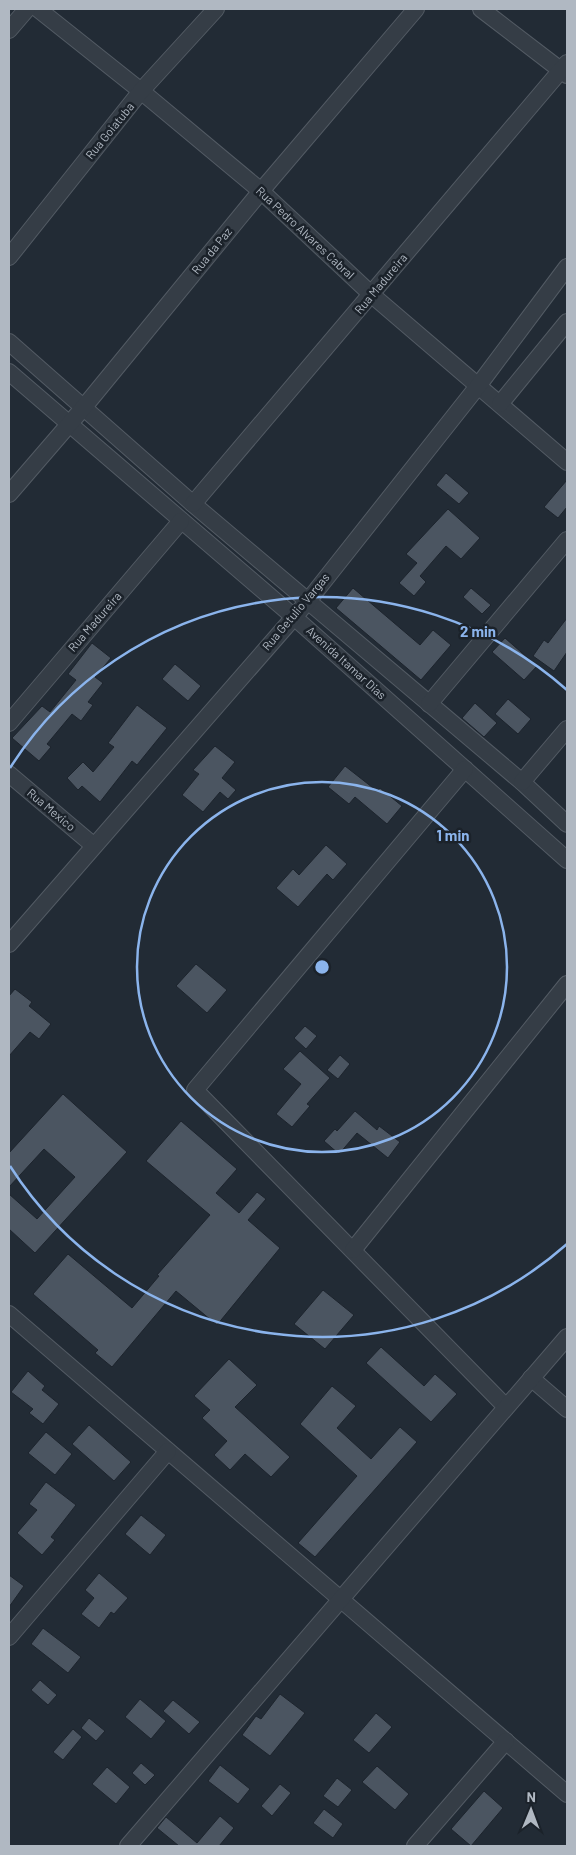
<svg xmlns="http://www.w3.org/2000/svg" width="576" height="1855" font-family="Barlow,sans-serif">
	<rect width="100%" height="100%" fill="#222b35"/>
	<g fill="#4b5561" stroke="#1d242d">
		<path d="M446,473l23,20 -10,11 -23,-19z"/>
		<path d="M567,480v27l-9,11 -14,-11z"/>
		<path d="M448,509l32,29 -19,21 -15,-13 -26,30 6,6 -12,14 -15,-13 18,-20 -11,-9z"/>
		<path d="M353,588l67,57 13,-15 18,15 -30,35 -85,-72z"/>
		<path d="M471,588l20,17 -9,9 -19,-17z"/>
		<path d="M567,618v34l-13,19 -21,-15 11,-16 4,3z"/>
		<path d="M505,638l32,28 -13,14 -32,-28z"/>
		<path d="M92,643l19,15 -16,19 8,6 -15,19 5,3 -12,16 -9,-7 -25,30 4,3 -12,14 -27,-23 30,-32 8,6 26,-32 -8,-6z"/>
		<path d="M175,664l26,22 -13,15 -26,-22z"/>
		<path d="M508,699l23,20 -13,15 -23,-20z"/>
		<path d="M475,703l22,20 -13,14 -22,-19z"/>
		<path d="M137,705l30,23 -30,37 -5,-4 -32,41 -18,-16 -4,4 -11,-12 16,-16 10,10 21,-25 -6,-4z"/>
		<path d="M215,746l20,16 -13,16 14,12 -8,9 -8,-7 -17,20 -21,-17 17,-21 -6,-4z"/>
		<path d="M345,766l32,25 3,-3 22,18 -15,18 -32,-27 -6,7 -21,-17z"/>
		<path d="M326,845l21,19 -14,16 -6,-6 -29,33 -22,-19 17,-19 6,6z"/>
		<path d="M196,964l31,26 -20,23 -31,-27z"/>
		<path d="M15,989l17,13 -3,4 22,18 -12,15 -9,-7 -21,24v-60z"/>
		<path d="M305,1026l12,10 -11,13 -12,-11z"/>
		<path d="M300,1051l30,27 -23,26 3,2 -18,21 -16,-13 25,-30 -18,-15z"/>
		<path d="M340,1055l10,9 -12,15 -11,-9z"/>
		<path d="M63,1094l64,58 -92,101 -26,-24v-35l28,25 38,-42 -31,-28 -35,38v-34z"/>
		<path d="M355,1111l22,19 2,-4 21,16 -12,16 -31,-25 -18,21 -15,-13 11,-12 2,2z"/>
		<path d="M181,1121l56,48 -21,24 23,20 18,-21 9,7 -18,21 32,28 -63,77 -41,-34 -64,76 -17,-14 3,-3 -65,-56 35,-40 64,54 27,-32 -2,-1 53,-60 -64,-54z"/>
		<path d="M323,1290l31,25 -29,34 -31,-25z"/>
		<path d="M381,1347l43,39 11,-12 22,20 -26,28 -65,-59z"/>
		<path d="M229,1359l28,26 -22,22 55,50 -19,20 -26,-23 -15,16 -16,-15 13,-14 -25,-23 8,-8 -16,-14z"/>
		<path d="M28,1371l17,15 -3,4 17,14 -16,20 -14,-11 4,-4 -22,-17z"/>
		<path d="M332,1386l24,20 -19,22 34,31 29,-32 17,15 -102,115 -17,-14 59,-67 -57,-52z"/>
		<path d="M89,1425l42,37 -17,19 -42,-37z"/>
		<path d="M46,1432l26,22 -17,21 -27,-22z"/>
		<path d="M46,1482l30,23 -25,32 4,3 -13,15 -25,-22 20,-23 -8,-6z"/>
		<path d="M141,1515l25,20 -16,20 -25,-21z"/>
		<path d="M99,1573l29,25 -14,16 -3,-2 -12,16 -18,-14 13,-16 -9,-8z"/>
		<path d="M9,1575l15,11 -15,21z"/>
		<path d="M43,1628l38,29 -13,16 -37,-29z"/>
		<path d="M40,1680l17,15 -9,10 -17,-15z"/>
		<path d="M280,1694l25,19 -35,43 -28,-21 14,-19 5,3z"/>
		<path d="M140,1699l26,22 -15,18 -26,-22z"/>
		<path d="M173,1700l27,22 -11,12 -26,-23z"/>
		<path d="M376,1713l16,14 -23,26 -16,-13z"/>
		<path d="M89,1718l16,13 -9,10 -15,-13z"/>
		<path d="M73,1729l9,8 -19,23 -10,-8z"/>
		<path d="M141,1763l14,12 -10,10 -13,-12z"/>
		<path d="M220,1765l30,24 -12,15 -30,-23z"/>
		<path d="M377,1766l32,28 -14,16 -33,-28z"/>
		<path d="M107,1767l23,20 -14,17 -24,-20z"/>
		<path d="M337,1778l15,12 -14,17 -15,-11z"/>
		<path d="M280,1784l11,9 -19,23 -11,-10z"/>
		<path d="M484,1791l19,17 -32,38 -20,-17z"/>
		<path d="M324,1809l19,15 -10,14 -20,-15z"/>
		<path d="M220,1816l14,12 -15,18h-40l-22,-18 9,-11 31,26z"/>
	</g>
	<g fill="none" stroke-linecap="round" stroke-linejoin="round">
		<defs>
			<g id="street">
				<path d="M38,9l103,82 120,100 111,104 195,167"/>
				<path d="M481,9l86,66"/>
				<path d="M9,30l18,-21"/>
				<path d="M9,257l132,-166 75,-82"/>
				<path d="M9,342l184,162 329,278 45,42"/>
				<path d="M9,372l285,245 273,243"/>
				<path d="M500,404l67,-82"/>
				<path d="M9,494l75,-87 177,-216 155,-182"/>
				<path d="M193,504l374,-441"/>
				<path d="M429,704l138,-164"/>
				<path d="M9,723l172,-202"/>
				<path d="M465,769l-270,321 311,317"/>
				<path d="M9,774l84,71"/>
				<path d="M522,782l45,-53"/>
				<path d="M9,944l299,-343 170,-215 89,-119"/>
				<path d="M353,1250l214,-266"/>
				<path d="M9,1314l558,480"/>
				<path d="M531,1378l36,31"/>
				<path d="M9,1637l159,-186"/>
				<path d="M128,1846l439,-509"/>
				<path d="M415,1846l91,-105"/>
			</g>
		</defs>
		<use href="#street" stroke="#535b64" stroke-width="18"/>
		<use href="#street" stroke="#353d46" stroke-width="16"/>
	</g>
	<g fill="none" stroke="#8bb4ec" stroke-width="2.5">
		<circle cx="322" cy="967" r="185"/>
		<path d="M567 1244A370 370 0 0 1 10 1166M10 768A370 370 0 0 1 567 690"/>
	</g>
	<g text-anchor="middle" stroke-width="5" stroke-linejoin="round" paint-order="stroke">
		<g font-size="12" fill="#b0b8c2" stroke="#1b222a">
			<text transform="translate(110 131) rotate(-51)" y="4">Rua Goiatuba</text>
			<text transform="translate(305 233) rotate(43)" y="4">Rua Pedro Alvares Cabral</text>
			<text transform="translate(212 251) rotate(-51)" y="4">Rua da Paz</text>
			<text transform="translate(381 284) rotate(-50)" y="4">Rua Madureira</text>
			<text transform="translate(296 612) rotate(-50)" y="4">Rua Getulio Vargas</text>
			<text transform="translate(95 622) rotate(-49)" y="4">Rua Madureira</text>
			<text transform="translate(346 663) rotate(42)" y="4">Avenida Itamar Dias</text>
			<text transform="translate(51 810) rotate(40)" y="4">Rua Mexico</text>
		</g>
	</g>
	<circle cx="322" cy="967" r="8" fill="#8bb4ec" stroke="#1b222a" stroke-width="2.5"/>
	<g font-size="15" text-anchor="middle" font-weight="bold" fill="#8bb4ec" stroke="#1b222a" stroke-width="5" stroke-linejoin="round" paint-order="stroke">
		<text x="478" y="637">2 min</text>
		<text x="453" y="841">1 min</text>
	</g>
	<rect width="576" height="1855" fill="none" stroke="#b0b8c2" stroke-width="20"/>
	<g transform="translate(531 1810) rotate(1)" stroke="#1b222a" stroke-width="4" paint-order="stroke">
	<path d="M0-4L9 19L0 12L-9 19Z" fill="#b0b8c2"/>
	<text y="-8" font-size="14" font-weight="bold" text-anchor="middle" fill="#b0b8c2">N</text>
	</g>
</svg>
